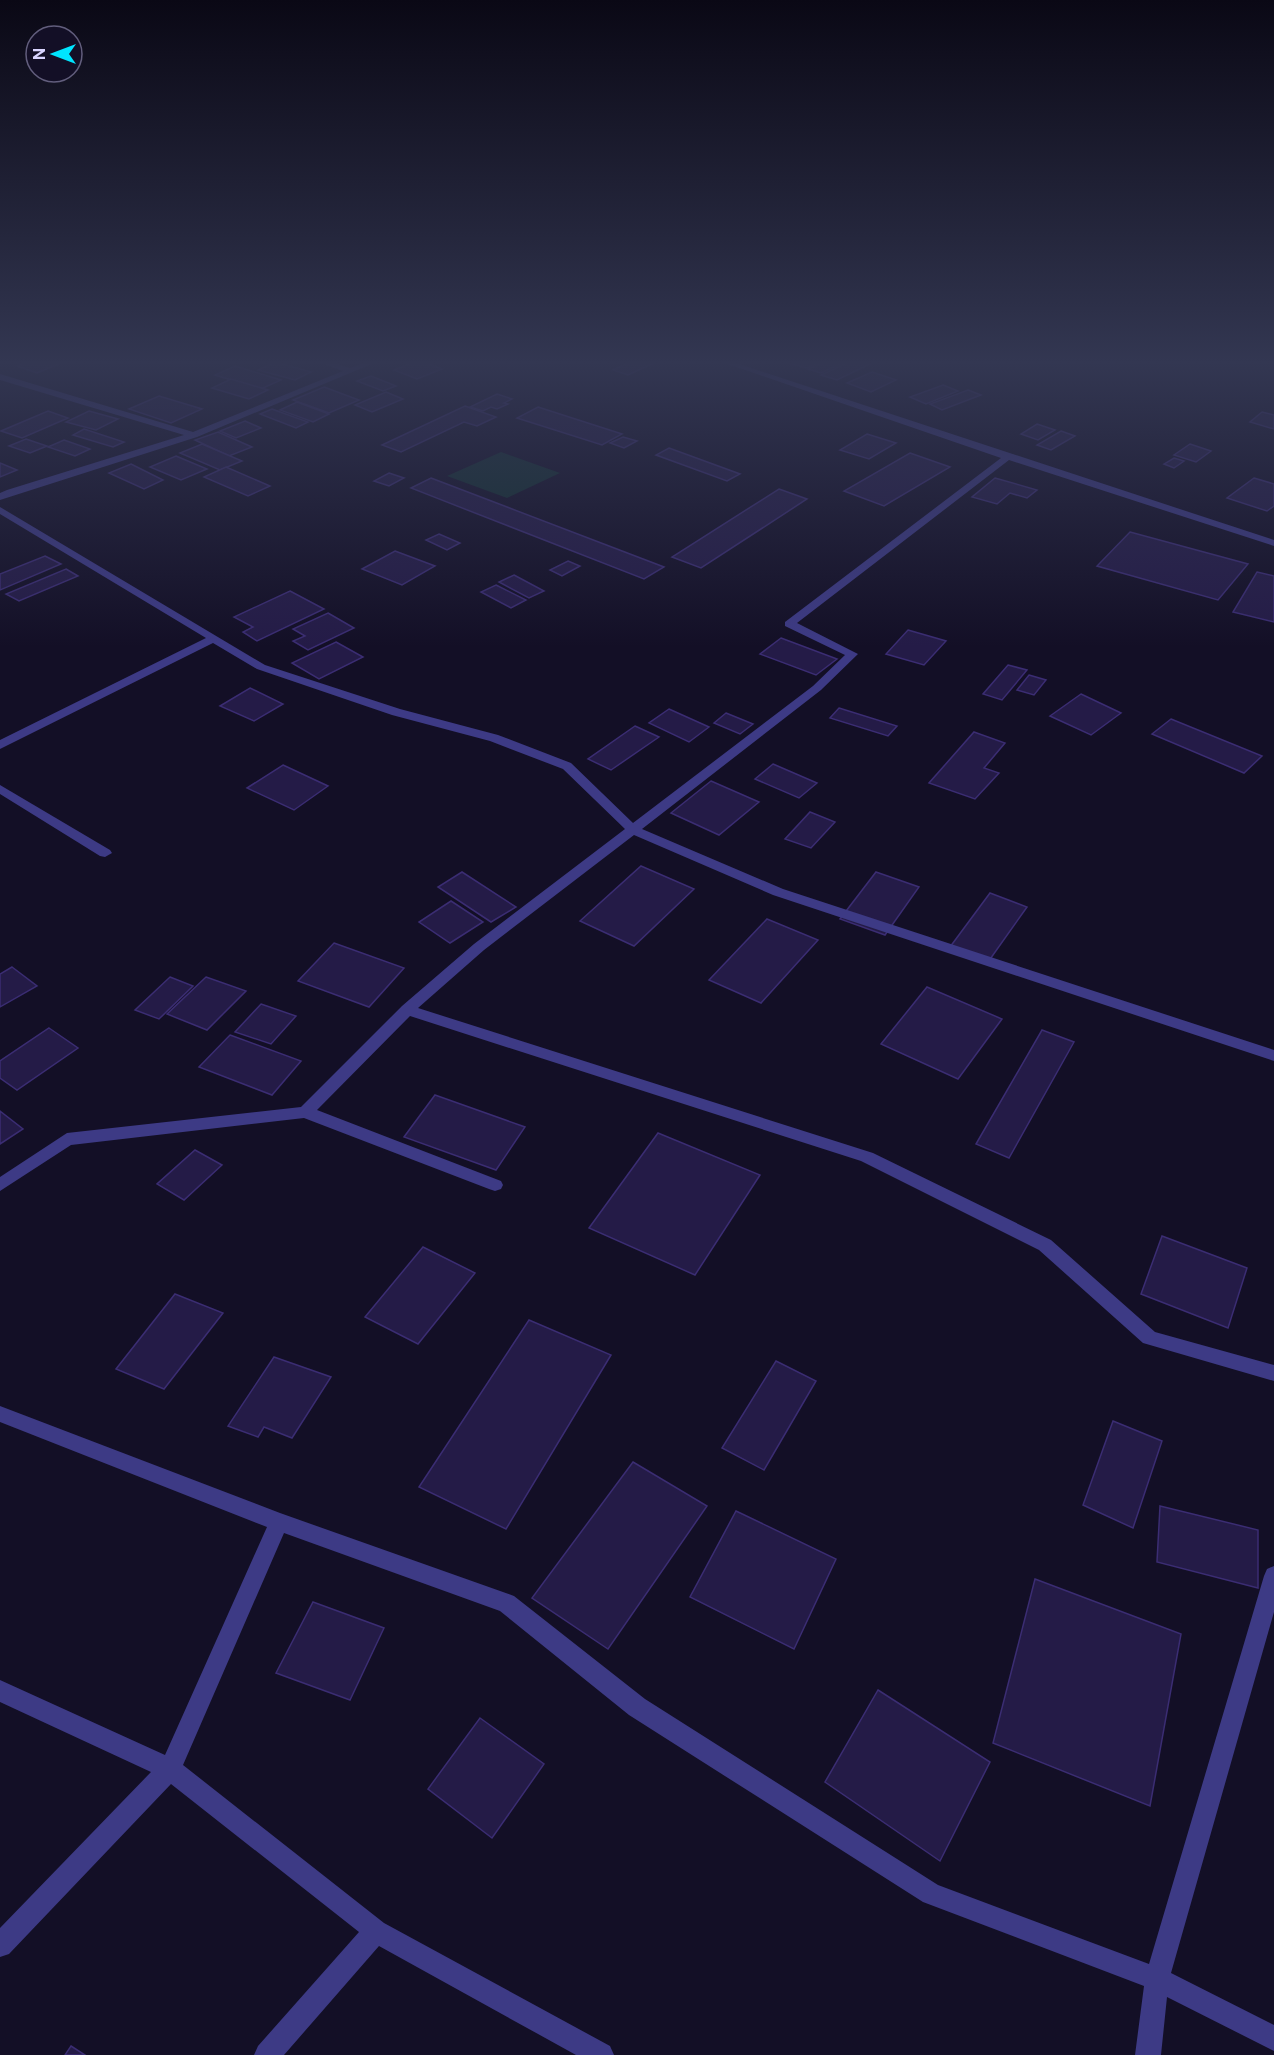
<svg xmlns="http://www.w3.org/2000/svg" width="1274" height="2055" font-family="'Public Sans',sans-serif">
	<rect width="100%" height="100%" fill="#130f26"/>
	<path fill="#12302f" d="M501,452l59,21 -53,25 -60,-22z"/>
	<g fill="#241b47" stroke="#3b2d73" stroke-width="1.5">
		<path d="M32,360h36l-31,13 -20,-7z"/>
		<path d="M419,360l23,9 -25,10 -23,-9z"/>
		<path d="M635,360l19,3 -26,12 -15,-5z"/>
		<path d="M801,360h25l-19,8 -15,-4z"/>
		<path d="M828,360h21l-28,13 -13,-4z"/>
		<path d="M853,360l17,4 -33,16 -16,-5z"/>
		<path d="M275,362l36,10 -16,8 -37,-10z"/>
		<path d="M235,366l46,14 -20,9 -46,-14z"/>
		<path d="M872,372l24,8 -25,12 -24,-9z"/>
		<path d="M371,376l25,10 -13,5 -26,-10z"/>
		<path d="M231,379l37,11 -19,9 -37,-11z"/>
		<path d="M943,385l15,6 -32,13 -16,-7z"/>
		<path d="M324,387l35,13 -30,13 -36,-13z"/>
		<path d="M968,390l13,5 -39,15 -12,-6z"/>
		<path d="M386,392l17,7 -31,13 -17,-7z"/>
		<path d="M497,394l15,5 -8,4 4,1 -11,5 -6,-2 -8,4 -13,-4z"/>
		<path d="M159,396l43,13 -31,14 -42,-14z"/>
		<path d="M297,402l32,12 -16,8 -33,-12z"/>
		<path d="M465,406l31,11 -19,9 -13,-4 -63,30 -19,-7z"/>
		<path d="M538,407l84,27 -20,11 -85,-27z"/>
		<path d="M272,409l36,13 -12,6 -36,-14z"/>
		<path d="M48,411l20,7 -46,20 -21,-7z"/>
		<path d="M89,411l29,8 -22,11 -30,-8z"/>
		<path d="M1262,412l12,3v14l-24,-7z"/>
		<path d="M245,421l16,7 -25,10 -16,-7z"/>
		<path d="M1037,424l18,6 -17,10 -17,-6z"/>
		<path d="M84,429l40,13 -11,5 -40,-12z"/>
		<path d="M1061,431l14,5 -24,14 -14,-5z"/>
		<path d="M218,432l34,15 -23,9 -34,-16z"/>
		<path d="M867,434l29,9 -27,16 -29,-9z"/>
		<path d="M623,437l14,4 -13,7 -14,-5z"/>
		<path d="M26,439l21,7 -17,7 -21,-7z"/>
		<path d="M64,440l26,9 -15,7 -27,-9z"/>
		<path d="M202,444l40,17 -22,9 -40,-17z"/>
		<path d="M1190,444l21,7 -15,11 -22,-7z"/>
		<path d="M669,448l71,26 -13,7 -71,-26z"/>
		<path d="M910,453l40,14 -66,39 -40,-15z"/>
		<path d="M176,456l31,13 -26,11 -31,-13z"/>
		<path d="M1174,458l10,3 -10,7 -10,-4z"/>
		<path d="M0,463l17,7 -17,7z"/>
		<path d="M131,464l32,16 -19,9 -35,-16z"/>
		<path d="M226,467l44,19 -22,10 -44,-19z"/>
		<path d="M389,473l15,5 -15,8 -15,-5z"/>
		<path d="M431,478l233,89 -20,12 -233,-91z"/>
		<path d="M995,478l42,12 -10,8 -17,-5 -13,11 -25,-7z"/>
		<path d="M1254,478l20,6v22l-7,5 -40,-13z"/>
		<path d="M779,489l28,10 -106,69 -29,-11z"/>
		<path d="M1130,532l118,32 -30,36 -121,-34z"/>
		<path d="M439,534l21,9 -13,7 -21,-10z"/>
		<path d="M395,551l40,15 -33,19 -40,-16z"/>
		<path d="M45,556l16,8 -61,26v-16z"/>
		<path d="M568,561l12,5 -18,10 -12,-6z"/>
		<path d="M66,569l12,7 -59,25 -13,-7z"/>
		<path d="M1257,572l17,4v46l-41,-10z"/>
		<path d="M514,575l30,16 -15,7 -30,-16z"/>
		<path d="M496,585l30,15 -15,8 -30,-16z"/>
		<path d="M290,591l34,18 -67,32 -14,-9 10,-5 -19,-10z"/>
		<path d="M328,613l26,15 -46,22 -15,-9 12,-5 -12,-7z"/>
		<path d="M908,630l38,11 -22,24 -38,-11z"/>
		<path d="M781,638l56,21 -21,16 -56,-21z"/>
		<path d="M336,642l27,15 -44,22 -27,-16z"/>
		<path d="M1008,665l19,5 -25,30 -19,-6z"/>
		<path d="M1029,675l17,5 -12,15 -17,-5z"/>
		<path d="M250,688l33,16 -29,17 -34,-15z"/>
		<path d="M1081,694l40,19 -30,22 -41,-19z"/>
		<path d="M839,708l58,18 -9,10 -58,-18z"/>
		<path d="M669,709l40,18 -20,15 -40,-19z"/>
		<path d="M726,713l27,11 -13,10 -26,-11z"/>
		<path d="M1171,719l91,37 -18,17 -92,-39z"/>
		<path d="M635,726l24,11 -48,33 -23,-11z"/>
		<path d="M974,732l31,11 -21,25 15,5 -24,26 -46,-16z"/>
		<path d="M773,764l44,19 -18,15 -44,-19z"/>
		<path d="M283,765l45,21 -34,24 -47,-22z"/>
		<path d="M711,781l48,21 -40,33 -48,-22z"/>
		<path d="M810,812l25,10 -24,26 -26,-9z"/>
		<path d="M641,866l53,23 -60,57 -54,-25z"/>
		<path d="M462,872l54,35 -25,15 -53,-35z"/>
		<path d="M876,872l43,15 -34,48 -45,-16z"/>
		<path d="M990,893l37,14 -39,55 -38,-15z"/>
		<path d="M451,901l32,21 -33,21 -31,-21z"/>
		<path d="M767,919l51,21 -57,63 -52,-23z"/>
		<path d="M334,943l70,25 -35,39 -71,-26z"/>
		<path d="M12,967l25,19 -37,21v-33z"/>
		<path d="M170,977l23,9 -34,33 -24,-9z"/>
		<path d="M206,977l40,14 -39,39 -40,-16z"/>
		<path d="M927,987l75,32 -44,60 -77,-35z"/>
		<path d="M261,1004l35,12 -25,28 -36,-12z"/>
		<path d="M49,1028l29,20 -61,42 -17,-12v-17z"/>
		<path d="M1042,1030l32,12 -65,116 -33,-14z"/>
		<path d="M230,1035l71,26 -29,34 -73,-28z"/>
		<path d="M435,1095l90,32 -29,43 -92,-33z"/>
		<path d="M0,1111l23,18 -23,15z"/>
		<path d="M658,1133l102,42 -65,100 -106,-47z"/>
		<path d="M195,1150l27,15 -38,35 -27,-16z"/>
		<path d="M1162,1236l85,32 -19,60 -87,-34z"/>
		<path d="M423,1247l52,26 -57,71 -53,-27z"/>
		<path d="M175,1294l48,19 -59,76 -48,-20z"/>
		<path d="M529,1320l82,35 -105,174 -87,-42z"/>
		<path d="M274,1357l57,20 -39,61 -28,-11 -6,10 -30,-11z"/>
		<path d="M776,1361l40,20 -52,89 -42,-22z"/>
		<path d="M1113,1421l49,20 -29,87 -50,-23z"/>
		<path d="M633,1462l74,44 -99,143 -76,-51z"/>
		<path d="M1160,1506l98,24v58l-101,-26z"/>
		<path d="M736,1511l100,48 -42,90 -104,-52z"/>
		<path d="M1035,1579l146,55 -31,172 -157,-63z"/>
		<path d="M313,1602l71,26 -34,72 -74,-27z"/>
		<path d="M878,1690l112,72 -50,99 -115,-79z"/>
		<path d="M480,1718l64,46 -52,74 -64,-49z"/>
		<path d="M71,2046l14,9h-20z"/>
	</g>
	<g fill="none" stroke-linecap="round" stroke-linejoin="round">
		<g fill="#3d3a85" fill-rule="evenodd">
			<path d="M313,360h11l26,8 21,-8h10l-184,77 -197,63v-7l7,-3 177,-55 -184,-55v-6l193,58 150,-61z"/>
			<path d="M716,360h11l547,180v6l-265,-86 -212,163 61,31 -37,36 -179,139 141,60 491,161v11l-501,-166 -139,-60 -150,115 -66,58 455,145 178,87 104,92 119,33v16l-131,-38 -104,-93 -178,-89 -451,-145 -93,94 184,71 2,4 -2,4 -6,2 -6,-2 -185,-71 -233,27 -71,46v-14l67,-44 234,-26 101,-101 72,-62 151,-115 -62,-60 -73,-28 -98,-26 -135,-46 -44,-26 -213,106v-9l206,-102 -206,-124v-7l265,158 135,44 98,26 73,28 62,60 180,-137 32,-31 -60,-29v-4l216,-164z"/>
			<path d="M0,785l110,65 2,3 -7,4 -5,-1 -100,-62z"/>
			<path d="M0,1406l280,107 234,83 131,103 293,186 211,79 115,-388 3,-7 7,-3v46l-103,361 103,52v26l-107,-54 -6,58h-26l9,-69 -221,-84 -294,-187 -129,-104 -216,-78 -101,232 201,158 226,123 4,9h-38l-197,-109 -95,109h-30l4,-9 101,-114 -188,-148 -162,170 -9,3v-29l151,-156 -151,-70v-22l165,75 102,-228 -267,-105z"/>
		</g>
	</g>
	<linearGradient id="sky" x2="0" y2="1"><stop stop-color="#0a0815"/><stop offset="0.56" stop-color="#333752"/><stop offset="1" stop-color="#333752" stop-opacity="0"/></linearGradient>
	<rect width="1274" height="647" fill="url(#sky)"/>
	<g transform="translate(54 54) rotate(270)"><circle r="28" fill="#130f26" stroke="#625e7d" stroke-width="1.5"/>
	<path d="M0-4.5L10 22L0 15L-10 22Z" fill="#00e5ff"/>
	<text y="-9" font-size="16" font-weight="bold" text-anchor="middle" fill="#d9d4ff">N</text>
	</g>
</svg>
